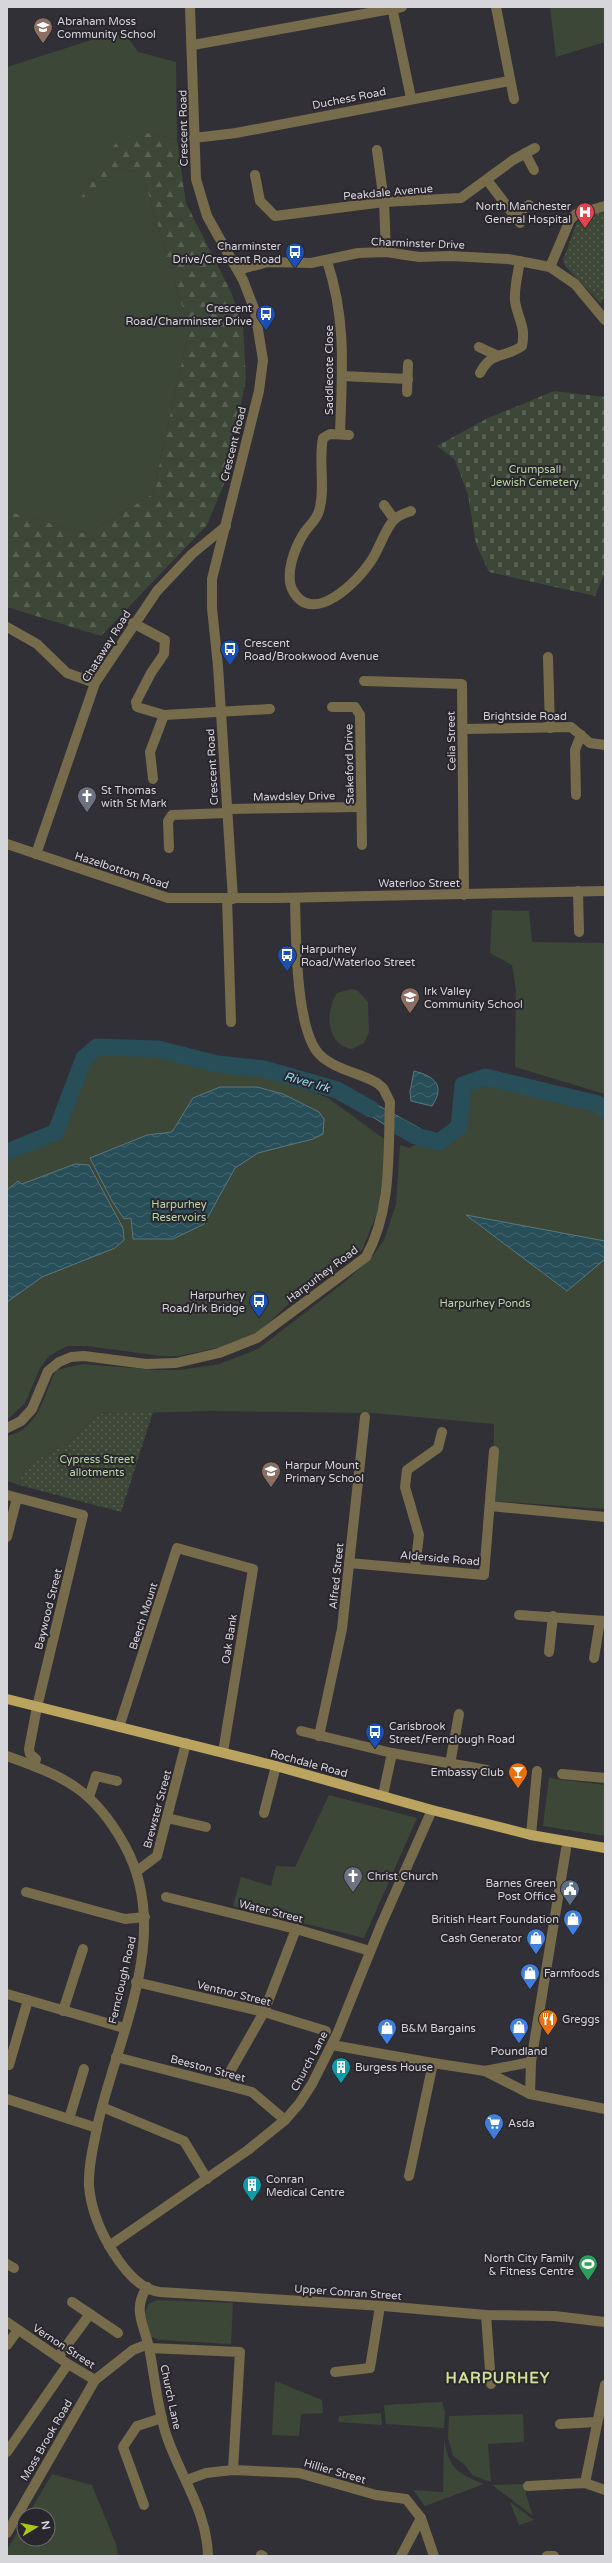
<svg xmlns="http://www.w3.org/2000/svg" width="612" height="2563" font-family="'Varela Round',sans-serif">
	<defs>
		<pattern id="forest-firs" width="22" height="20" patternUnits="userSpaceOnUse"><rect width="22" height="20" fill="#3d4737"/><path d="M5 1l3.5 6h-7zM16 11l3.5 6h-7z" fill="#586153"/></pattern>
		<pattern id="cemetery-stones" width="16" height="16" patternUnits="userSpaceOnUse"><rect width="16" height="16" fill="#3d4737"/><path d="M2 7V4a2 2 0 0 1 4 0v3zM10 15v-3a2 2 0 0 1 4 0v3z" fill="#586153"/></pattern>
		<pattern id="garden-dots" width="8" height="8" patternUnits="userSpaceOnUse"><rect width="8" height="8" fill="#3d4737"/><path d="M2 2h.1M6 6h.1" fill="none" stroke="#586153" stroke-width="1.8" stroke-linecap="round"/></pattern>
		<pattern id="water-waves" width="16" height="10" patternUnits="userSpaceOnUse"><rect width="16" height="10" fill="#274e59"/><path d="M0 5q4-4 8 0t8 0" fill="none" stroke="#466770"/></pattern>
	</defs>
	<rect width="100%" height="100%" fill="#323037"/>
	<g fill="#3d4737">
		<path d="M550,7h55v35l-49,15z"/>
		<path d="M110,34l16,1 12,17 38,10 1,78 -26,-7 -37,35 28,5 47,156 -36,165 -66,40 -80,-23v-444z"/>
		<path d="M492,910l37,1 3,31 73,1v151l-90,-27 1,-77 -4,-25 -22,-12z"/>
		<path d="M351,989l6,1 11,12 1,30 -5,11 -12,6c-26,-4 -27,-38 -15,-56z"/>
		<path d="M100,1052l58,3 59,17 49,3 62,23 59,43 -9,70 -16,39 -65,46 -39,37 -32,13 -47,10h-18l-74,-10h-20l-18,10 -9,12 -15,35 -18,17v-264l51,-22 28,-71z"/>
		<path d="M485,1084l110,24 10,6v395l-112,-8 1,-77 -121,-11 -164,-2 -112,3 -29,29 -42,23 -7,19 -12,-4v-45c32,-6 37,-42 49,-66l27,-6 74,6h23l40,-6 38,-15 88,-68 26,-24 12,-17 12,-36 4,-59 9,3 39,-20 18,-35z"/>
		<path d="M549,1778l56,7v51l-62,-10z"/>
		<path d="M329,1795l88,23 -53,120 -131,-32 8,-29 30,9 5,-20 19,1z"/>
		<path d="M157,2300l76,3 -2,41 -71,-4 -9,-3 -6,-23 3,-10z"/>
		<path d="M275,2381l47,19 1,13 -22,1 -2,22 -27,-1z"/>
		<path d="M442,2402l3,10 -1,16 -58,-4 -2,-19z"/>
		<path d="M381,2413l1,12 -44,-3 1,-6z"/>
		<path d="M523,2414l1,28 -36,2 3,38 -19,-7 -7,-10 -12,-9 -5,-18 1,-22z"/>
		<path d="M444,2440c6,30 13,33 40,44l-59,22 -12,-16 30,2z"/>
		<path d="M52,2474l40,11 24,59 2,12h-111v-6l17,-29v18h24v-24h-20z"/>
		<path d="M526,2484v11l7,21 -41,-31z"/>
		<path d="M510,2502l24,18 -15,5z"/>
	</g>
	<path fill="url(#forest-firs)" d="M151,133l26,7 9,63 45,89 12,35 3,52 -20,100 -19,46 -106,111 -94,-29v-96l80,23 66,-40 36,-165 -47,-156 -28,-5 -6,15 -29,18 36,-57 17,-9z"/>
	<path fill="url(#cemetery-stones)" d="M554,391l51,6v175l-10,24 -106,-24 -13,-28 -8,-49 -13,-35 -18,-14 49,-27z"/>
	<g fill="url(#garden-dots)">
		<path d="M605,212v83l-4,9 -36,-38 -2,-6 14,-38 20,-9z"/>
		<path d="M153,1412l-32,100 -102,-27 7,-19 42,-23 29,-29z"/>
	</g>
	<g fill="url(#water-waves)" stroke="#5c767f">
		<path d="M414,1071c20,5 32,14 18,35l-21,-5 -1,-9z"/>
		<path d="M220,1087h37l26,7 36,18 5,7 -1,15 -10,5 -55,14 -23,15 -31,56 -31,15h-40l-2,-21 -7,1 -12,-18 -22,-43 57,-23 25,-3 21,-34z"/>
		<path d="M352,1091l69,38 -4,13 -16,-7 -52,-33z"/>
		<path d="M75,1164l14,1 34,63 1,12 -9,8 -73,29 -35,25v-112l11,-9 4,3z"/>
		<path d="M466,1215l139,26v18l-38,32z"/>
	</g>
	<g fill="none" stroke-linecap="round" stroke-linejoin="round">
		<g stroke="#274e59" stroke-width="17">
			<path d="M398,1126l18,10 23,6 20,-15 4,-42 22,-8 113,27 7,5"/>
			<path d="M7,1152l49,-20 28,-74 13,-11 61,2 59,15 47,5 73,21 34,19"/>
		</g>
		<g stroke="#766b4b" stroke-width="10">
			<path d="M190,7l6,172 11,37 36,64 12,31 8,49 -4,31 -47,188v29l6,58 15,233"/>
			<path d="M392,7l19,91"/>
			<path d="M496,7l18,92"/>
			<path d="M193,45l209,-38"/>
			<path d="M194,138l42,-5 273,-52"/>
			<path d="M377,150l7,52 2,50"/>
			<path d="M525,153l9,17"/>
			<path d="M255,175l5,26 15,15 109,-14 77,-4 52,-38 22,-12"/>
			<path d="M487,180l33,43"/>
			<path d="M514,215l15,-10"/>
			<path d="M327,261c20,60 15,111 13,173"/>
			<path d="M550,267l20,-47 6,-6 29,-8"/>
			<path d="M238,270l30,-8 43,1 47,-10 28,-1 33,5 31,-1 58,3 42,8 25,17 30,36"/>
			<path d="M479,347l17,8"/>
			<path d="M480,373c12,-23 24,-14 42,-27 4,-20 -4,-26 -7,-45 -1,-13 3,-28 5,-40"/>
			<path d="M342,376l66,3"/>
			<path d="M407,392l1,-28"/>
			<path d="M349,435l-19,-1 -7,4c-5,24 3,50 -4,73 -3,10 -10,14 -15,22 -9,14 -20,42 -11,58 20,36 65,-10 78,-30 8,-11 15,-35 24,-42 4,-4 11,-6 16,-8"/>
			<path d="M384,505l10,14"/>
			<path d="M133,623l32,17 -1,14 -13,19 -15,29 1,5 27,8 106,-6"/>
			<path d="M7,627l30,17 30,29 28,10"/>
			<path d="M548,657l2,71"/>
			<path d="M364,681l98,3 2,211"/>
			<path d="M332,707h23l5,8 2,130"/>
			<path d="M463,729l108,-2 19,16 15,2"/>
			<path d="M153,779l-3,-27 14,-37"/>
			<path d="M576,795l-1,-45 6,-15"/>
			<path d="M227,809l134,-2"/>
			<path d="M7,844l161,54h109l328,-7"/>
			<path d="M169,848l-1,-27 4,-6 55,-2"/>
			<path d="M36,854l59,-171 62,-92 35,-37 34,-28"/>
			<path d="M578,891l1,41"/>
			<path d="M227,898l4,124"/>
			<path d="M7,1428l14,-7 11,-12 16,-38 11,-9 12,-5 13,-1 62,8 30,-1 43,-10 38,-15 109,-81c26,-47 22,-103 24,-155l-7,-14 -6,-5c-17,-10 -43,-14 -57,-28 -25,-24 -24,-122 -25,-157"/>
			<path d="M7,1495l76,20 -46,192 -8,42 1,5 6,5 -2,7"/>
			<path d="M490,1506l115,11"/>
			<path d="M7,1537l10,-39"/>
			<path d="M349,1563l135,12 10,-124"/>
			<path d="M415,1568l4,-33 -14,-48 2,-17 31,-22 4,-16"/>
			<path d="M519,1615l86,6"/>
			<path d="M549,1652l4,-36"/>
			<path d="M594,1658l6,-37"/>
			<path d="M119,1727l58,-179 76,21 -30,183"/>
			<path d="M301,1731l91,22 95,17"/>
			<path d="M319,1736l23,-107 23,-212"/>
			<path d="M7,1756c58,21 87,33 118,90 48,88 -7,189 -27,277 -4,21 -10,42 -9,63 2,23 12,47 24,66 10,16 27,38 47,40l223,14 103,9 68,1 51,6"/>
			<path d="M450,1764l9,-50"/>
			<path d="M562,1774l43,4"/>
			<path d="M383,1795l9,-42"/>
			<path d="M89,1797l7,-21 21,5"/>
			<path d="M264,1813l12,-47"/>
			<path d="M167,1818l39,9"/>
			<path d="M531,1835l6,-64"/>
			<path d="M137,1871l20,-15 29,-113"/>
			<path d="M26,1892l99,27 20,-2"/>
			<path d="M166,1897l130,32 74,22"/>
			<path d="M136,1982l128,30 62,19"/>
			<path d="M7,1994l117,34"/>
			<path d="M63,2011l20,-62"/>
			<path d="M332,2045l101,18"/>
			<path d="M116,2057l136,35 33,28"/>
			<path d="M9,2065l19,-65"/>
			<path d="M485,2071l45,23 75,15"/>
			<path d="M223,2084l41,-72 32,-83"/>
			<path d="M530,2094l1,-32 35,-213"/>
			<path d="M7,2099l90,29"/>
			<path d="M102,2107l82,34 23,38"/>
			<path d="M69,2119l15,-50"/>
			<path d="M409,2176l24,-113 52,8 46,-9"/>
			<path d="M109,2246l139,-96 37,-30 14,-16 13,-20 25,-50 44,-109 51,-115"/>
			<path d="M7,2264l7,4"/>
			<path d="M147,2287c-15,23 -3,37 2,61 6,29 8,60 18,89 14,41 40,74 41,119"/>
			<path d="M72,2302l46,31"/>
			<path d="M486,2315l5,69"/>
			<path d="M7,2322l61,42 27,16 38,-30 15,-6"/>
			<path d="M7,2345l11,-15"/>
			<path d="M149,2348l91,4 -7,118"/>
			<path d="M58,2357l32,-43"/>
			<path d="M335,2372l35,-4 10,-62"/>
			<path d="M560,2424l37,-2"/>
			<path d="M7,2452l61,-88"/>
			<path d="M187,2480l19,-7 27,-3 66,3 77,22 30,4 15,19 13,38"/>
			<path d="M585,2483l20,-98"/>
			<path d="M528,2486l57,-3 20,7"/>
			<path d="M144,2505l-21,-58 14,-21 25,-8"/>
			<path d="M7,2533l88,-153"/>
			<path d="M261,2555l2,1"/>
			<path d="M401,2556l20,-38"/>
			<path d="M547,2556h7"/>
		</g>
		<path stroke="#baa460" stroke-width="10" d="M7,1699l269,67 156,44 99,25 74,13"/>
	</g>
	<defs>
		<symbol id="school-pin" viewBox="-11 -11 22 30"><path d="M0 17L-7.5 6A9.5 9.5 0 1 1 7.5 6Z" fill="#8d6e63" stroke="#29262d"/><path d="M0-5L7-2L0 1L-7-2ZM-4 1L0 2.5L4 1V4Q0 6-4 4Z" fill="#fff"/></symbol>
		<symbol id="hospital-pin" viewBox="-11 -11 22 30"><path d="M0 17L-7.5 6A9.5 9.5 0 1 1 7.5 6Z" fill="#e0444e" stroke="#29262d"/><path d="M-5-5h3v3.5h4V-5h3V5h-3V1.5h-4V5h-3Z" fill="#fff"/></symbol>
		<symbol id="bus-pin" viewBox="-11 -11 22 30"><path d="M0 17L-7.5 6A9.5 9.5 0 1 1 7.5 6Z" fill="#1a4fb4" stroke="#29262d"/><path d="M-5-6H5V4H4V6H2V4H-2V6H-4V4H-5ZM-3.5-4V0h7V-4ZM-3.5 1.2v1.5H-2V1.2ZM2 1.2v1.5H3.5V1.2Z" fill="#fff"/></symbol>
		<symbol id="church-pin" viewBox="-11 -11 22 30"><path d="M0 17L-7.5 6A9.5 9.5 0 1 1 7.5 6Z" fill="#6b7280" stroke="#29262d"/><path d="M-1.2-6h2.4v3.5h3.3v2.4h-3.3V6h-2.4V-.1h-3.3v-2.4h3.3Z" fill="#fff"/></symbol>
		<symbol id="bar-pin" viewBox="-11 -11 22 30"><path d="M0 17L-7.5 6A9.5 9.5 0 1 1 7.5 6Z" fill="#e8710a" stroke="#29262d"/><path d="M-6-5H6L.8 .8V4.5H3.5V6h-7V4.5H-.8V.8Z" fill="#fff"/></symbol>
		<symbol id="civic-pin" viewBox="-11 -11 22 30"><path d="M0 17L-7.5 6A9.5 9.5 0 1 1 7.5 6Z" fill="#5c6f8a" stroke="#29262d"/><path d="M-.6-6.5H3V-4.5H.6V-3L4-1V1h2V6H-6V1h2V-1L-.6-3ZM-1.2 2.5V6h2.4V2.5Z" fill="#fff"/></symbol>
		<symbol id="shop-pin" viewBox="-11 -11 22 30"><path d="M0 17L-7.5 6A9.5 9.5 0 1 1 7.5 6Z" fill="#3f7fe0" stroke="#29262d"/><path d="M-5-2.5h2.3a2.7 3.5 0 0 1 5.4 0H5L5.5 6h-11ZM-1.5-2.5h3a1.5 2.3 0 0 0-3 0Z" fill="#fff"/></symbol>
		<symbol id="restaurant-pin" viewBox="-11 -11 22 30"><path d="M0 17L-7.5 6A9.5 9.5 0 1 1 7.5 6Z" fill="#e8710a" stroke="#29262d"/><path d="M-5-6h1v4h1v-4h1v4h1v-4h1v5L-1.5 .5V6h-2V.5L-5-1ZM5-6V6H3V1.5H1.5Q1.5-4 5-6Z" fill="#fff"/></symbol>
		<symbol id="building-pin" viewBox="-11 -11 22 30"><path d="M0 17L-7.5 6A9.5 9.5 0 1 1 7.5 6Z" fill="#0f9aa8" stroke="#29262d"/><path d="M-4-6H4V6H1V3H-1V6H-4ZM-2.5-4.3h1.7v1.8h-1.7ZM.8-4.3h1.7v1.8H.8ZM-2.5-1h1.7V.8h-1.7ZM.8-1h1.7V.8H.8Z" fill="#fff"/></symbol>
		<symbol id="supermarket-pin" viewBox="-11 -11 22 30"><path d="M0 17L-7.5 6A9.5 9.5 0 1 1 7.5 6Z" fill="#3f7fe0" stroke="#29262d"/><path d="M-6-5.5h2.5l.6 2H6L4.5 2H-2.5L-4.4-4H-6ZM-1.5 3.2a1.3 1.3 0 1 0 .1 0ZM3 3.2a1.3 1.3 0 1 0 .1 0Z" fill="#fff"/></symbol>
		<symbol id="stadium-pin" viewBox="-11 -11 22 30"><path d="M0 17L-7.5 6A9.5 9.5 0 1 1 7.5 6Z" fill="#2e9e5b" stroke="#29262d"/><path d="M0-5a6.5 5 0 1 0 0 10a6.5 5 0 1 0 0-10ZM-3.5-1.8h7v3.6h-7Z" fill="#fff"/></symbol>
	</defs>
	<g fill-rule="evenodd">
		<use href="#school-pin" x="32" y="16" width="22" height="30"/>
		<use href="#hospital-pin" x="574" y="201" width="22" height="30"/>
		<use href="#bus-pin" x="284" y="241" width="22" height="30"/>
		<use href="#bus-pin" x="255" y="303" width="22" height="30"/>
		<use href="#bus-pin" x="219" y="638" width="22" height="30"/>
		<use href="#church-pin" x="76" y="785" width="22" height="30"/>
		<use href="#bus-pin" x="276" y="944" width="22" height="30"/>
		<use href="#school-pin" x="399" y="986" width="22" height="30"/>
		<use href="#bus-pin" x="248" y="1290" width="22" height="30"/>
		<use href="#school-pin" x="260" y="1460" width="22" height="30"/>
		<use href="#bus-pin" x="364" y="1721" width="22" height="30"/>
		<use href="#bar-pin" x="507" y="1761" width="22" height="30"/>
		<use href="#church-pin" x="342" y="1865" width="22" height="30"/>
		<use href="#civic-pin" x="559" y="1878" width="22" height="30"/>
		<use href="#shop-pin" x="562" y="1908" width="22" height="30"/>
		<use href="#shop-pin" x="525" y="1927" width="22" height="30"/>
		<use href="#shop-pin" x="519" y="1962" width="22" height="30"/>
		<use href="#restaurant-pin" x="537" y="2008" width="22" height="30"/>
		<use href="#shop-pin" x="508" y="2016" width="22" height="30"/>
		<use href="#shop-pin" x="376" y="2017" width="22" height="30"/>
		<use href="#building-pin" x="330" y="2056" width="22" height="30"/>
		<use href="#supermarket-pin" x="483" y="2112" width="22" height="30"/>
		<use href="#building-pin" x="241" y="2174" width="22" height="30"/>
		<use href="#stadium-pin" x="577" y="2253" width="22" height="30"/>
	</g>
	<g text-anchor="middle" stroke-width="4" stroke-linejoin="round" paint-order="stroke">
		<g font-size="11" fill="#d6d5d9" stroke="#29262d" text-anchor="start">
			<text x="57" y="25">Abraham Moss<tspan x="57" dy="13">Community School</tspan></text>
			<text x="571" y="210" text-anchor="end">North Manchester<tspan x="571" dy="13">General Hospital</tspan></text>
			<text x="281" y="250" text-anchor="end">Charminster<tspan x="281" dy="13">Drive/Crescent Road</tspan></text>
			<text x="252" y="312" text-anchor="end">Crescent<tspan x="252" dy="13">Road/Charminster Drive</tspan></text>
			<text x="244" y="647">Crescent<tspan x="244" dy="13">Road/Brookwood Avenue</tspan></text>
			<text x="101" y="794">St Thomas<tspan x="101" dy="13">with St Mark</tspan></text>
			<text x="301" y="953">Harpurhey<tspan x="301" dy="13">Road/Waterloo Street</tspan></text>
			<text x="424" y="995">Irk Valley<tspan x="424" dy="13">Community School</tspan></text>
			<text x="245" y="1299" text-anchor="end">Harpurhey<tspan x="245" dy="13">Road/Irk Bridge</tspan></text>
			<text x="285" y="1469">Harpur Mount<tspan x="285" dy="13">Primary School</tspan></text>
			<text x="389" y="1730">Carisbrook<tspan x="389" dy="13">Street/Fernclough Road</tspan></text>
			<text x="504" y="1776" text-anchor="end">Embassy Club</text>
			<text x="367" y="1880">Christ Church</text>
			<text x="556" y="1887" text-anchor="end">Barnes Green<tspan x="556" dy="13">Post Office</tspan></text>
			<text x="559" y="1923" text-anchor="end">British Heart Foundation</text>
			<text x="522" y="1942" text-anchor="end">Cash Generator</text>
			<text x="544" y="1977">Farmfoods</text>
			<text x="562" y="2023">Greggs</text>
			<text x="401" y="2032">B&amp;M Bargains</text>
			<text x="519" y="2055" text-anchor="middle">Poundland</text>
			<text x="355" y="2071">Burgess House</text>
			<text x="508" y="2127">Asda</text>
			<text x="266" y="2183">Conran<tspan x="266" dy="13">Medical Centre</tspan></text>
			<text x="574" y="2262" text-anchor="end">North City Family<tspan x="574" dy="13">&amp; Fitness Centre</tspan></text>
		</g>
		<g font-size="11" fill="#d6d5d9" stroke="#29262d">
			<text transform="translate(349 98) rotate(-11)" y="4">Duchess Road</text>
			<text transform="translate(183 128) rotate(-91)" y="4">Crescent Road</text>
			<text transform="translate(388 192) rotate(-5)" y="4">Peakdale Avenue</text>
			<text transform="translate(418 243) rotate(2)" y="4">Charminster Drive</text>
			<text transform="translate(329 370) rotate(-90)" y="4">Saddlecote Close</text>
			<text transform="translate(233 444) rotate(-76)" y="4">Crescent Road</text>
			<text transform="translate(106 646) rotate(-58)" y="4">Chataway Road</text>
			<text x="525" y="720">Brightside Road</text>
			<text transform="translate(451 741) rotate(-91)" y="4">Celia Street</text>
			<text transform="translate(349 764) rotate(-91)" y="4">Stakeford Drive</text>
			<text transform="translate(212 767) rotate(-93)" y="4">Crescent Road</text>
			<text transform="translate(294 796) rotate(-1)" y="4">Mawdsley Drive</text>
			<text transform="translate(122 870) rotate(18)" y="4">Hazelbottom Road</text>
			<text x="419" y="887">Waterloo Street</text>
			<text transform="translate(322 1274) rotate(-37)" y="4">Harpurhey Road</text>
			<text transform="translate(440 1558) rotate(5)" y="4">Alderside Road</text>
			<text transform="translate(336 1576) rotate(-84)" y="4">Alfred Street</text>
			<text transform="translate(48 1609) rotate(-76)" y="4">Baywood Street</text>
			<text transform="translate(143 1616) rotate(-72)" y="4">Beech Mount</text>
			<text transform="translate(229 1639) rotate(-81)" y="4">Oak Bank</text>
			<text transform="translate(309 1763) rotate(15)" y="4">Rochdale Road</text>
			<text transform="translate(157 1809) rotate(-75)" y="4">Brewster Street</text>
			<text transform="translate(271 1911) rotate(14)" y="4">Water Street</text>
			<text transform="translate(122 1980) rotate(-77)" y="4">Fernclough Road</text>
			<text transform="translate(234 1993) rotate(14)" y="4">Ventnor Street</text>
			<text transform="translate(309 2061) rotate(-62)" y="4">Church Lane</text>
			<text transform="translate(208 2068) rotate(15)" y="4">Beeston Street</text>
			<text transform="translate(348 2292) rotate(4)" y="4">Upper Conran Street</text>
			<text transform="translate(64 2346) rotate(33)" y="4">Vernon Street</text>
			<text transform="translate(171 2397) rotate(78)" y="4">Church Lane</text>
			<text transform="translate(46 2440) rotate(-60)" y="4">Moss Brook Road</text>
			<text transform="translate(335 2471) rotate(16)" y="4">Hillier Street</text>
		</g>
		<g font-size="11" fill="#b7d7a3" stroke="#29262d">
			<text x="535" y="473">Crumpsall<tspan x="535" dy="13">Jewish Cemetery</tspan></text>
			<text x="179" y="1208">Harpurhey<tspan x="179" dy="13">Reservoirs</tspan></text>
			<text x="485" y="1307">Harpurhey Ponds</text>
			<text x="97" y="1463">Cypress Street<tspan x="97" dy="13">allotments</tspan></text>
		</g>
		<g font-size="12" font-style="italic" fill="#93dcf1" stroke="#29262d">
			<text transform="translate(307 1082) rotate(16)" y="4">River Irk</text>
		</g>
		<g font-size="15" font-weight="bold" letter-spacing="1" fill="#cde095" stroke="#29262d">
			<text x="498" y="2383">HARPURHEY</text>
		</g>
	</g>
	<rect width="612" height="2563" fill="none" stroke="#d6d5d9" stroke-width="16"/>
	<g transform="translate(36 2527) rotate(80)"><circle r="19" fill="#29262d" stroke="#6e6c72"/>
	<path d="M0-3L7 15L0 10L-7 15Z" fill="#a9c71a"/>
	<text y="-6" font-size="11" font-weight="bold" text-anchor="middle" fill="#d6d5d9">N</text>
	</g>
</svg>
